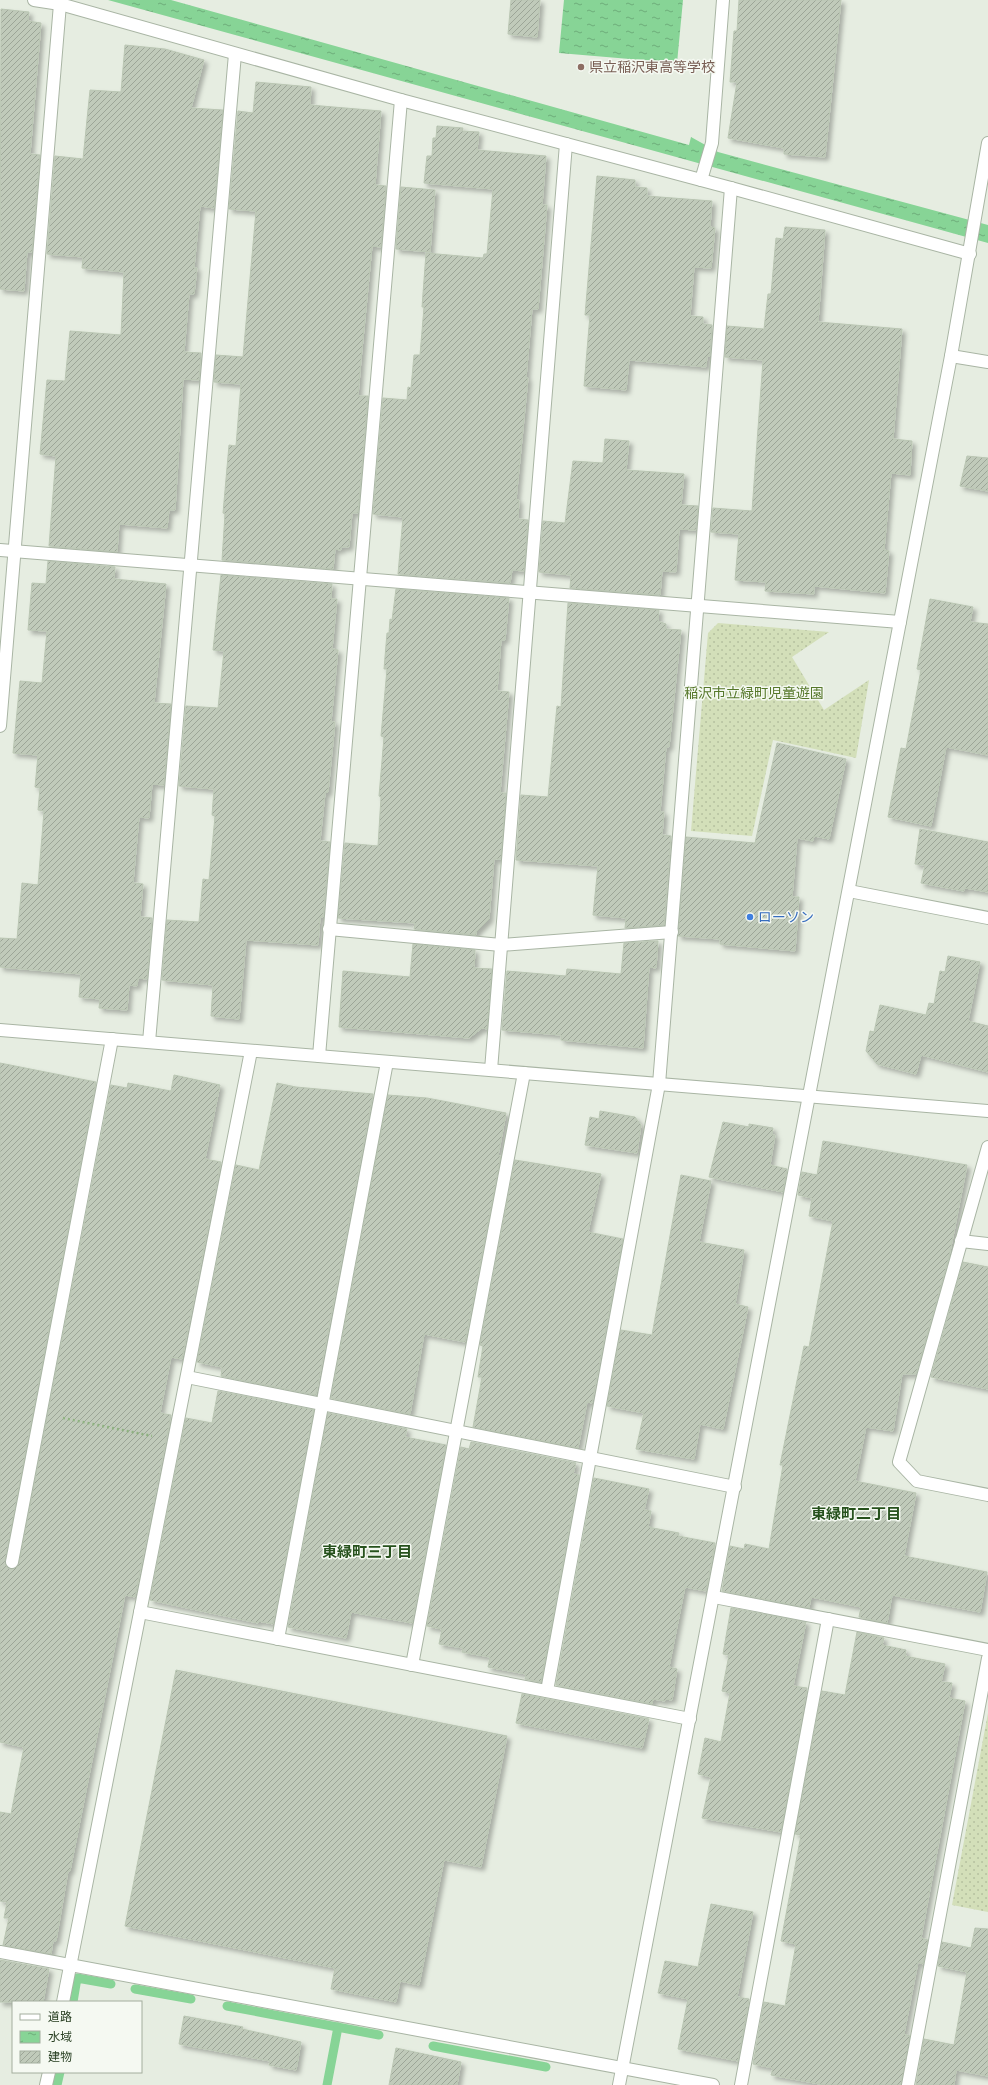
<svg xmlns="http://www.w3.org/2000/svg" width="988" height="2085" font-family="'Open Sans','Noto Sans JP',sans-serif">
	<defs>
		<pattern id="grass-dots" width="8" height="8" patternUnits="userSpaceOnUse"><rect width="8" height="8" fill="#d3dfb9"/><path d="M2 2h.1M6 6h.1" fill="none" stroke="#b5c09f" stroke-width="1.8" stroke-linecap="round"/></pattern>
		<pattern id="water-ripples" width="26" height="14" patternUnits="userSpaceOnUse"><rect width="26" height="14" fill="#87d496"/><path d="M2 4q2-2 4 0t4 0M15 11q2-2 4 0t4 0" fill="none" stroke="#6ead7a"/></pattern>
		<pattern id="building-hatch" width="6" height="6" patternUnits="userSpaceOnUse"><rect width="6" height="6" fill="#c0caba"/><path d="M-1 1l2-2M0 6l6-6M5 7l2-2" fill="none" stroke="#9ca597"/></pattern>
		<filter id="shadow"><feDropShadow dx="3.5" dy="3.5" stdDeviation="2" flood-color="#0004"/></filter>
	</defs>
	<rect width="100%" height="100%" fill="#e6ede1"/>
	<g fill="url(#grass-dots)">
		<path d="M718,623l111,9 -37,25 32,53 45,-30 -13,78 -83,-18 -21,96 -61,-5 17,-198z"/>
		<path d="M988,1713v199l-36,-7z"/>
	</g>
	<g fill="url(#water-ripples)">
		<path d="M108,0h63l518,145 2,-8 27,15 270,73v18z"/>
		<path d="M564,0h119l-6,63 -118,-10z"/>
	</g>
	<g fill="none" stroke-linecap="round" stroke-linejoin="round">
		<g stroke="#87d496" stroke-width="9">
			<path d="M135,1989l56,10"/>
			<path d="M73,2002l4,-24 34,6"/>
			<path d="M227,2006l152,29"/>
			<path d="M433,2046l113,21"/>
			<path d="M57,2085l3,-13"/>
			<path d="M327,2085l11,-58"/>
		</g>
	</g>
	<g fill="url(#building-hatch)" stroke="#bac6b3" filter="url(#shadow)">
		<path d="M511,0h29l-3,37 -29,-3z"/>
		<path d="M739,0h102l-16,157 -41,-3v-6l-56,-10 9,-56h-7l4,-51h3z"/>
		<path d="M1,9l28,3 -1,9 13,2 -11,131 10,1 -8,97h-5l-3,39 -24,-2z"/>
		<path d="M125,45l40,4 39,11 -13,48 32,2 -9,98 -14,-2 -6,62h3l-3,26h-5l-5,58 17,1 -2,27 -16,-1 -8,131h-6l-2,18 -48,-4 -2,28 -68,-6 7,-90 -16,-2 7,-74 18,1 5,-50 51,4 3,-63 -42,-4 1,-11 -36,-3 8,-98 28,3 7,-69 31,2z"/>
		<path d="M256,82l55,5 -1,18 71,6 -6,74 11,1 -5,61 -9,-1 -11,114 -3,36h10l-10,117h-6l-3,34h-8v3l-6,-1 -2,20 -111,-9 3,-46 -2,-1 6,-68 7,1 5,-62 -27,-2 2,-27 27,2 13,-146 -27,-2 9,-98 15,2z"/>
		<path d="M437,126l26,2 -1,3 17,1 -2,18 69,6 -4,49h5l-9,104h-6l-6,69h2l-12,122h3l-1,19 10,1 -4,51 -12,-1 -2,13 -112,-9 5,-57 -30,-3 10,-116 24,2 1,-13 3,1 3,-33h6l4,-48h-2l4,-54 57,5 1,-4h3l6,-65 -69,-6 3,-27h5l1,-18h3z"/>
		<path d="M597,176l38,4v7l12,1v8l65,5 -2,26 5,1 -4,40 -17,-1 -4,49 13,1v7l9,1 -2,31h-3l-1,11 -77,-7 -3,30 -42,-4 6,-71h-5z"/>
		<path d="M401,187l34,3 -5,62 -34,-3z"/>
		<path d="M785,227l40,3 -7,92 84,7 -9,110 19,2 -2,34 -19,-2 -7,77 5,1 -4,42 -71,-7v8l-49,-3 1,-9 -31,-2 4,-46 -28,-2 2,-24 39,3 11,-151 -38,-3 2,-31 37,3 4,-35h3l5,-56 7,1z"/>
		<path d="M605,439l24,2 -3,29 58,4 -3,31 17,1 -2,24 -17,-1 -3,43 -14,-1 -2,24 -90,-7 1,-13 -32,-3 4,-51 22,2 8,-62 30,2z"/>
		<path d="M967,456l21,2v33l-28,-5z"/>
		<path d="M48,561l67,6 -1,12 52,5 -12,119 17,1 -7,81 -12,-1 -3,34 -10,-1 -6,66 10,1 -3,33 12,1 -5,61 -9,-1 -1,8 -8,-1 -2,25 -28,-2 1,-9 -21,-2 2,-23 -81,-7v-29l17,1 5,-56 16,2 6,-74 -6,-1 2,-22 -5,-1 3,-32 -25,-2 7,-72 22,2 5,-52 -19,-1 4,-47 14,1z"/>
		<path d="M221,575l111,9 -1,15h6l-5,50 6,1 -7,72h4l-7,70 -3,1 -5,48 10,1 -7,75h-3l-2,28 -72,-5 -7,79 -28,-3 2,-31 -51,-5 5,-60 32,2 4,-43 6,1 6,-64 -3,-1 2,-26 -35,-3 7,-80 32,2 6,-57 -11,-1z"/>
		<path d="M396,589l113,9 -4,42h-4l-4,51 12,1 -9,101h6l-5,66h-7l-5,60 -13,13v3l-62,-6 1,-6 -77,-5 7,-75 33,3 3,-49 -2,-1 5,-59 -3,-1 6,-67h-3l3,-36h2l1,-14 2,1z"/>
		<path d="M930,599l43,8 -3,15 18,2v131l-42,-8 -15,79 -43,-9 13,-69 5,1 15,-79 -4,-1z"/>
		<path d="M568,603l91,7 -1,11 8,3v5l15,1 -12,117h-3l-6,65h4l-2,23 9,1 -7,89 -39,3 1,-10 -33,-3 5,-49 -82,-6 5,-65 27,2 9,-91 4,1z"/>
		<path d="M777,743l69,16 -17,80 -15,-3 -1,5 -16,-3 -5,59h7l-4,54 -75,-7v-5l-42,-3 8,-99 69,6z"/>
		<path d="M920,829l68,13v50l-23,-4 -1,3 -43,-8 4,-18 -10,-1z"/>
		<path d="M658,941l-2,27 -7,-1 -6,81 -82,-8v-5l-59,-5 5,-59 59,5 1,-7 54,5 3,-31z"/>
		<path d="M413,944l62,6 -1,18 18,1 -5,60 -5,-1 -13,10 -130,-11 4,-56 67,6z"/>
		<path d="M948,956l32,6 -12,59 20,5v46l-67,-17 -5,19 -39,-10 -11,-13 4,-20 4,1 6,-27 46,10 3,-12 5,1 6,-33 5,1z"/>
		<path d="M0,1063l96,19 -91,479 2,6 4,2 6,-2 2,-4 92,-478 16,3 1,-5 43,8 3,-16 46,10 -15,74 16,3 -39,197 -11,-2 -11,56 11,2 -36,182 -10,-2 -55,276h-2l-12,70h-3l-2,13 -48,-9 6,-27h-5l3,-16 -7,-1v-89l11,2 13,-67 -24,-5z"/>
		<path d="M277,1083l19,4 77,7 -57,301 -95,-19 1,-9 -25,-5 39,-197 23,5z"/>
		<path d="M388,1095l39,3 79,15 -8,43h3l-36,186 -41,-8 -14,80 -79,-16z"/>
		<path d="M600,1111l35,6 6,8 -4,28 -52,-8 5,-28 9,2z"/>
		<path d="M723,1122l26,5v-3l24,4 -1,7h3l-5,30 17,4 -4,23 -74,-15z"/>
		<path d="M823,1141l144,24 -18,92 -33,117h-14l-9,57 -27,-4 -11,54 61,12 -12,63 83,16 -7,40 -88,-17 -5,28 -28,-6 2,-10 -50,-10 -2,11 -87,-17 8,-45 14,3 1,-5 24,5 14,-84h-3l24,-119 5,1 24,-126 -24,-5 3,-18 -14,-3 4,-23 15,3z"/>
		<path d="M515,1160l86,14 -13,58 35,7 -31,164 -5,-1 -9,46 -105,-21 9,-50h-4l5,-31 -3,-1z"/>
		<path d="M681,1175l30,6 -12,61 45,8 -9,54 13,3 -25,122 -23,-5 -6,35 -58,-10 8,-36 -37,-7 14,-76 31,5z"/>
		<path d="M963,1262l25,5v122l-57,-12z"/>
		<path d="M218,1391l96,19 -41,214 -15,-3v2l-108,-23 36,-182 26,5z"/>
		<path d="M328,1413l79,16 -2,8 41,8 -34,178 -61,-11 -5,26 -58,-11z"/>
		<path d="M471,1442l105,21 -3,11 6,1 -38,207 -16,-3 1,-5 -38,-7 2,-10 -28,-5 1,-4 -24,-4 3,-15 -15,-3 34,-179 8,2z"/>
		<path d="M594,1478l55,11 -5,21 7,1 -3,16 31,6 -1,3 37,7 -9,48 -21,-4 -16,80 8,2 -5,31 -6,-1 -1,2 -12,-2 -1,5 -96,-19z"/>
		<path d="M731,1608l75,14 -13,64 14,2 -26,144 -79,-14 9,-41 -13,-3 7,-36 16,4 9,-49 -8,-2 7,-36 -6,-1z"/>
		<path d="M857,1632l27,6 -2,7 24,5 -1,6 40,8 -4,18 11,1 -3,15 16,3 -44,237 7,2 -5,24 -5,-2 -14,72 6,2 -9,49h-76l-54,-10 2,-7 -20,-4 11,-62 21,4 11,-62 -15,-3 20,-106 -6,-1 27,-143 23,4z"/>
		<path d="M176,1670l331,66 -26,131 -37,-7 -25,125 -19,-4 -4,21 -65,-13 4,-21 -210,-42z"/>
		<path d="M522,1694l127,25 -7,29 -126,-25z"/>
		<path d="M711,1904l42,8 -16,85 12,2 -11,62 -60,-12 10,-50 -30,-6 7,-32 33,6z"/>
		<path d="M975,1928l13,1v147l-32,-6 -2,15h-38l8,-46 30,6 13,-73 -29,-6 4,-24 29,6z"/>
		<path d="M0,1960l49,9 -6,33h-43z"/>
		<path d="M184,2016l59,11 -1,2 59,13 -5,28 -27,-5 1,-4 -91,-17z"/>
		<path d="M396,2048l65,14 -4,23h-68z"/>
	</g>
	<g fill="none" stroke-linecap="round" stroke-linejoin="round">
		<defs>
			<g id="minor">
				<path d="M34,0l26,4 341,96 330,88 239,66"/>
				<path d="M701,180l11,-37 11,-143"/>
				<path d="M951,356l37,6"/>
				<path d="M0,550l900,72"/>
				<path d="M0,726l60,-722"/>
				<path d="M849,891l139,27"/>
				<path d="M329,929l172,16 171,-13"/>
				<path d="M149,1042l86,-988"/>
				<path d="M319,1056l82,-956"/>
				<path d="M491,1070l75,-926"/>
				<path d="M988,1147l-89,315 18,19 71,14"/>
				<path d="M961,1241l27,3"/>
				<path d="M187,1377l548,110"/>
				<path d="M12,1562l100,-523"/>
				<path d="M714,1597l274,53"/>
				<path d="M140,1612l550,107"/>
				<path d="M278,1639l109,-577"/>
				<path d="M412,1665l112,-592"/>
				<path d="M547,1691l112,-607 72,-896"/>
				<path d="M0,1952l713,133"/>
				<path d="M63,2002l188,-951"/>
				<path d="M46,2085l3,-13"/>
				<path d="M741,2085l87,-466"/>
				<path d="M908,2085l80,-427"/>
			</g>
			<g id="tertiary">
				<path d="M0,1030l988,81"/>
				<path d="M619,2085l332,-1729 37,-213"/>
			</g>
		</defs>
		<use href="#minor" stroke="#a9b5a4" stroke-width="14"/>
		<use href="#tertiary" stroke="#a9b5a4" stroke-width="14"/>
		<path stroke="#8eb280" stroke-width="2.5" stroke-dasharray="2 3" stroke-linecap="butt" d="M63,1418l89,18"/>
		<use href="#minor" stroke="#fff" stroke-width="12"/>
		<use href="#tertiary" stroke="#fff" stroke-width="12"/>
	</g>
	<circle fill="#8d6e63" stroke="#f5f9f2" stroke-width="1.5" cx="581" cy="67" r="4"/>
	<circle fill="#3f7fe0" stroke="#f5f9f2" stroke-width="1.5" cx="750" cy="917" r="4"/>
	<g text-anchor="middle" stroke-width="3" stroke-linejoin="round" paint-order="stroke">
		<g font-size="14" fill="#785e54" stroke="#f5f9f2" text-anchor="start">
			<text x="589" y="72">県立稲沢東高等学校</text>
		</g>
		<g font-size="14" fill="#557729" stroke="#f5f9f2">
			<text x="754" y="698">稲沢市立緑町児童遊園</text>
		</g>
		<g font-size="14" fill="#366cbe" stroke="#f5f9f2" text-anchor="start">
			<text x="758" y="922">ローソン</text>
		</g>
		<g font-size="15" font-weight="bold" fill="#26511c" stroke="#f5f9f2">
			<text x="856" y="1519">東緑町二丁目</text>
			<text x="367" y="1557">東緑町三丁目</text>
		</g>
	</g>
	<rect x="12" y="2001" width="130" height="72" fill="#f5f9f2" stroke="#a3ae9e"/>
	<rect x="20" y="2014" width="20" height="6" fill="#ffffff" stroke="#a3ae9e"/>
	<text x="48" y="2021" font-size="12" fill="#273e21">道路</text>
	<rect x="20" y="2031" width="20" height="12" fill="url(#water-ripples)" stroke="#a3ae9e"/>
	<text x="48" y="2041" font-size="12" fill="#273e21">水域</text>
	<rect x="20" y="2051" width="20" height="12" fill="url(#building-hatch)" stroke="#a3ae9e"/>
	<text x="48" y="2061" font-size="12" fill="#273e21">建物</text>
</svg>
